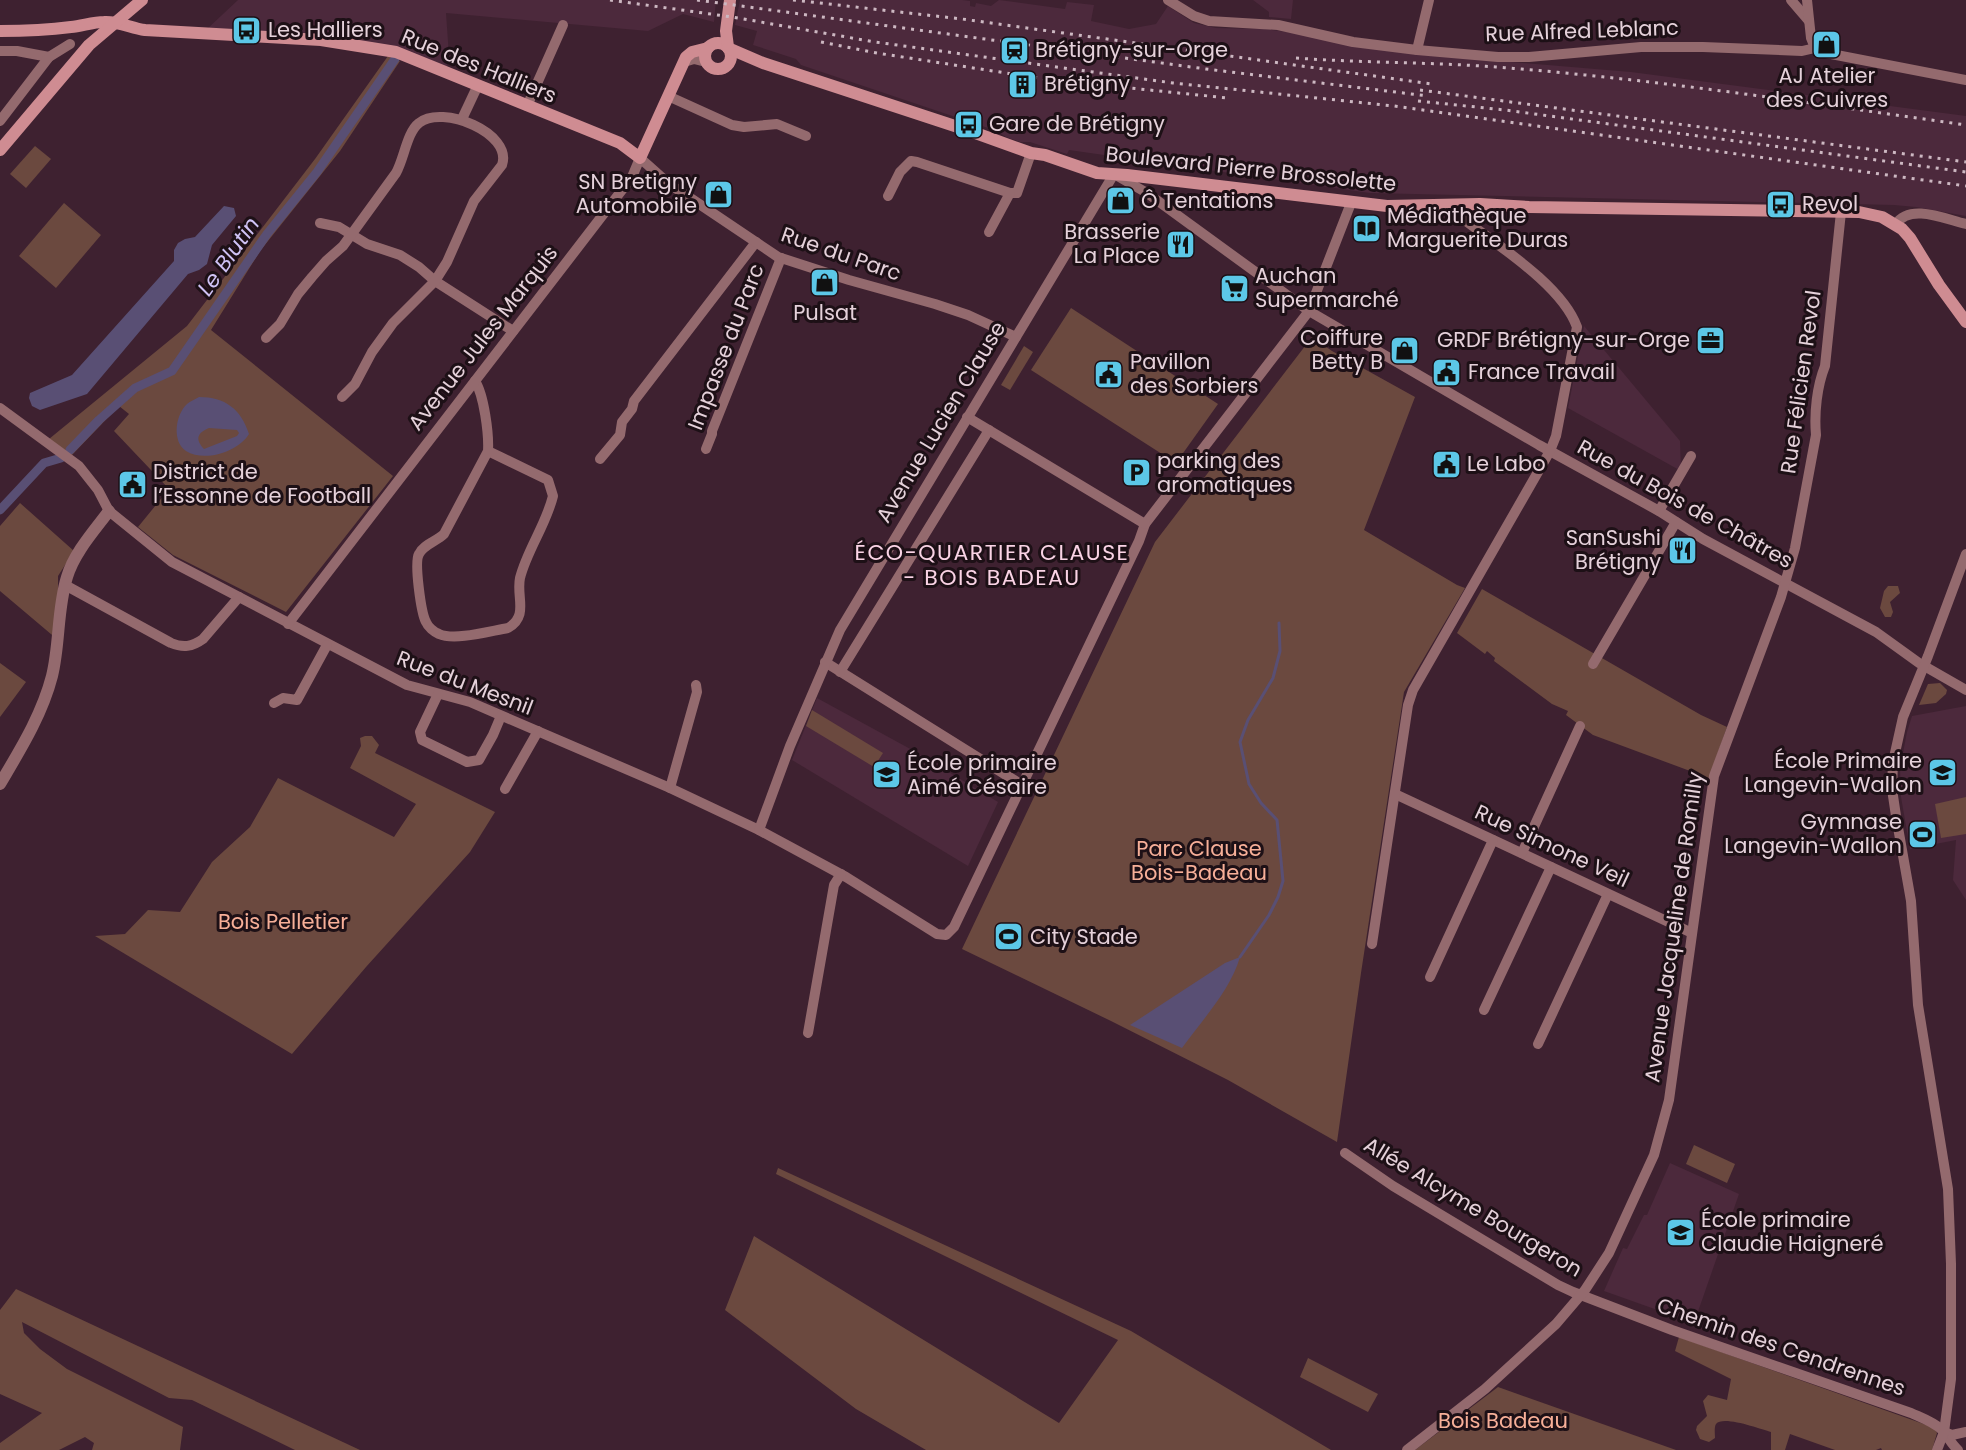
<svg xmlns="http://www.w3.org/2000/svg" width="1966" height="1450" font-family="Poppins,sans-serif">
	<rect width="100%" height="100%" fill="#3e2130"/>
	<g fill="#4c293c">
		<path d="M238,0h478l-2,22 -31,-8 -35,17 -202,-18 3,43 -2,11 -70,-23 -171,-14z"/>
		<path d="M740,0h222l8,1v5l5,1 1,-4 15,3 8,-6 66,9 2,-7 27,3 -3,16 38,8 27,-5 12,-18 26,17 22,5 48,1 23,3 127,22 217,18 335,44v100l-50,-9 -22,-2 -524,-12 -301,-43 -2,4 -37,-12h-10l-14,-5 -9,-6 -196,-66 -5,-6 -43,-14 4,-14 -22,-6z"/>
		<path d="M1253,0h40l-2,19 -22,-2v-5z"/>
		<path d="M1584,326l96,115 1,30 -113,-63z"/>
		<path d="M817,698l97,53 84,51 -30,64 -176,-106z"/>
		<path d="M1966,706v194l-13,-20 3,-40 -46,9 -9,-52 -1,-28 7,-37 5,-16z"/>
		<path d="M1670,1163l69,31 -45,129 -90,-32 19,-43 4,1 17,-34h3z"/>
	</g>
	<g fill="#6b493f">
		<path d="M388,56l12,5 -60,90 -80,100 -49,79 182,146 -107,136 -113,-57 -35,-28 31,-38 -55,-58 15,-17 -10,-8 -47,49 -23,-16 138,-113 128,-167z"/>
		<path d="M35,146l16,13 -25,29 -16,-14z"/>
		<path d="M64,203l37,32 -45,53 -37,-32z"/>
		<path d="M1071,308l147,96 -42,59 -145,-93z"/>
		<path d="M1312,337l20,14 83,46 -51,133 93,55 8,3 -61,104 -43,281 -24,169 -109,-62 -117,-59 -149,-72 193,-407z"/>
		<path d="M1024,346l9,6 -23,38 -9,-5z"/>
		<path d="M20,503l54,48 -16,25v64l-58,-49v-65z"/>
		<path d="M1888,586h10l2,7 -10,9 3,10 -2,5h-6l-5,-9 4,-17z"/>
		<path d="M1482,589l219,126 26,12 -18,51 -116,-43 -27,-20 2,-4 -16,-7 -58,-43 1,-3 -8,-7 -2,3 -28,-21z"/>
		<path d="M0,663l26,19 -26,35z"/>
		<path d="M1940,683l7,7 -1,4 -10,9 -17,2 9,-21z"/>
		<path d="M812,710l71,43 -9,14 -68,-41z"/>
		<path d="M365,736h7l7,9 -4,8 120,59 -25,40 -104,115 -74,87 -197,-118 30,-2 23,-24 32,2 32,-50 38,-35 28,-49 116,59 22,-33 -66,-36 11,-22 -1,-8z"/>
		<path d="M1966,797v37l-25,4 -6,-34z"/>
		<path d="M1694,1145l41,19 -8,19 -41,-19z"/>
		<path d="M778,1168l353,163 200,119h-405l-70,-41 -131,-99 29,-74 305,187 59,-83 -342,-166z"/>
		<path d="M16,1289l344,161h-65l-103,-50 -23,-2 -147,-76 2,11 16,16 27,20 116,58 -3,23h-88l2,-7 -9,-6 -26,13h-59v-7l42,-30 -42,-19v-84z"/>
		<path d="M1679,1337l256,91 2,5 -5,17h-50l-1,-2 -5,2h-41l-45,-16 -5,16h-14v-18c-11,-3 -48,-17 -55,-8 -2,3 -1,10 -1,14l-6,4 -9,-3 -4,-9 1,-4 10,-10 -4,-15 5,-6 19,5 4,-21 -56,-28z"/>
		<path d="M1308,1358l70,36 -10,18 -68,-35z"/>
		<path d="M1498,1387l178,63h-261z"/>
	</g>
	<g fill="#594f74" fill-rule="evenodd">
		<path d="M224,206l10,2 2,8 -24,29 -5,19 -8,6 -11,4 -101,120 -47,16 -8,-4 -3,-8 1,-5 42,-18 102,-114v-11l4,-7 7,-4 10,-2z"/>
		<path d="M199,397c26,0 42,12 50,37 -10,17 -44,29 -63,17 -14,-9 -11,-36 1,-47 3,-3 9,-5 12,-7zM209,428l28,2 2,3 -2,3 -33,13c-9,-10 -7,-16 5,-21z"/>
		<path d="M1240,957c-10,34 -38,63 -58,91l-52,-23 95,-62z"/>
	</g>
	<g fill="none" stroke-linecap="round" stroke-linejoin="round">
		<path stroke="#594f74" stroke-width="3" d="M1240,957l29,-42 9,-18 5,-16 -6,-61 -16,-17 -12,-19 -9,-42 8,-22 25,-42 7,-27 -1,-28"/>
		<g stroke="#594f74" stroke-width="9">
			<path d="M70,450l29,-30 36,-32 37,-17 95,-137 50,-62 78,-113"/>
			<path d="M0,510l44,-47 17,-5"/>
		</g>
		<g stroke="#946a6e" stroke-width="10">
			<path d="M1168,0l26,16 15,5 69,4 75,17 64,8 81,7h31l112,-10h62l99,4 13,-3 11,5 140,27"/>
			<path d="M1791,0l18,21"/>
			<path d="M1807,0l4,38 4,10"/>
			<path d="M1417,50l12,-50"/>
			<path d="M0,51h17l32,6"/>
			<path d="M684,62l10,-3 12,3"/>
			<path d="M668,96l64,29 12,2 33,-3 29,12"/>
			<path d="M527,106l36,-81"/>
			<path d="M462,119l16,-34"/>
			<path d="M0,121l49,-64 21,-13"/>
			<path d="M888,196l12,-24 11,-11 6,1 93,31h7l14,-40"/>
			<path d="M320,223l19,4 28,17 33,11 19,12 16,14 78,50"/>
			<path d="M1896,224c14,-21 49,-5 70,0"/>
			<path d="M989,232l21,-39"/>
			<path d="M266,338l14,-14 18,-30 14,-17 14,-16 17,-15 53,-73c8,-14 11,-41 23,-50 23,-19 94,10 83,42l-28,36 -27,61 -12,19 -42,42 -21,29 -17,32 -13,13"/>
			<path d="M475,381c9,14 14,53 13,70l-44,83c-7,7 -21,11 -25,20 -5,8 2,59 7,68 2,5 8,10 13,12 16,7 51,-3 69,-6 21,-12 8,-31 12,-50 7,-28 26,-53 33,-82l-5,-16 -60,-29"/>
			<path d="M0,408l79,58 19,24 11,21 63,51 235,123 63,17 200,86 89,42 87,47 91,57 9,1 8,-8 185,-386 6,-17 164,-213 42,-108"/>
			<path d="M967,417l178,107"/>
			<path d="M706,449l6,-15v-3l69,-173"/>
			<path d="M600,459l20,-24 2,-13 10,-13 2,-8 122,-159"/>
			<path d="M1659,511l32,-55"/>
			<path d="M65,585l106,58c12,5 21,4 32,-4l36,-42"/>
			<path d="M288,624l344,-447 8,-19 28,25 110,74 71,23 86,24 33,11 48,22"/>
			<path d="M825,662l197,123"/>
			<path d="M1593,664l83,-142"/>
			<path d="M840,672l149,-242"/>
			<path d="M438,694l-18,38 2,8 45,22 12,-2 14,-25 8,-19"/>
			<path d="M274,703l9,-5 14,2 30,-55"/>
			<path d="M670,788l27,-96 -1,-7"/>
			<path d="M505,789l33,-58"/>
			<path d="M1395,794l297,139"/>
			<path d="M759,830l31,-84 50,-116 274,-456 33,19 162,118 230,134 120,66 44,28 173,93 43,31 47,27"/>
			<path d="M1522,853l58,-127"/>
			<path d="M1372,944l36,-239 5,-15 137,-239 6,-15 21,-109c-15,-42 -80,-82 -115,-109l1,-14"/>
			<path d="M1430,977l63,-137"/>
			<path d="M1484,1010l67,-143"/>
			<path d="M808,1033l26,-148 7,-11"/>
			<path d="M1538,1044l70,-150"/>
			<path d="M1345,1153l48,33 165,99 15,7 99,38 239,83c11,5 23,9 31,17 6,6 9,14 16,20"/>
			<path d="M1944,1432l8,3 14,-3"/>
			<path d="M1407,1450l78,-61 71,-65 29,-34 24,-37 45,-98 15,-55 45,-324 67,-179 14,-49 21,-113c-2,-22 1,-49 9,-69l16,-154"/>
			<path d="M1937,1450l7,-18 7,-53v-115l-3,-75 -30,-184 -7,-104 -15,-85 -4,-27 1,-27 10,-45 25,-61 38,-102"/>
		</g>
		<path stroke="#946a6e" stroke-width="12" d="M0,784c20,-34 42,-69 52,-108 8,-32 5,-67 15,-99 7,-24 27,-46 42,-66"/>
		<g stroke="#cf8c92" stroke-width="12">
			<path d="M0,31c24,0 48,-1 71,-4 11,-1 22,-5 33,-5 14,-1 27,6 41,8l176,10 75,12 224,91 20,15 46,-101 6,-5 16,-4"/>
			<circle cx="718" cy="56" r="13"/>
			<path d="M728,47l-2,-16 4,-31"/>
			<path d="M728,48l35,15 207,68 61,22 14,2 52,18 30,2 260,31 93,-2 49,3 330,5 23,5 20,12 8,9 29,47 27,37"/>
			<path d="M0,150l89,-105 53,-45"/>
		</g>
		<g stroke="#cdb8c2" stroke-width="3" stroke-dasharray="3 6" stroke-linecap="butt">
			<path d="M610,0l122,17 143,25 298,41 221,23 572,80"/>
			<path d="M697,0l509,69 222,27"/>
			<path d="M793,0l169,19 470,65"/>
			<path d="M821,42l56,11 174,27 177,18"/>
			<path d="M1296,58c67,5 134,4 200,9 158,12 314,36 470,58"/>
			<path d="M1420,90l546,72"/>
			<path d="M1418,101l87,9 461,62"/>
		</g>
	</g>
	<defs>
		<symbol id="bus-square" viewBox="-11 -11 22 22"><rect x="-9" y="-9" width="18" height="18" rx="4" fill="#5cc7e7" stroke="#1d1016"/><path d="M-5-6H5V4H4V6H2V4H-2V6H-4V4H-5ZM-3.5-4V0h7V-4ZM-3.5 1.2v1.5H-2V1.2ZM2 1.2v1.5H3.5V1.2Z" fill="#111"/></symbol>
		<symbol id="shop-square" viewBox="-11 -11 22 22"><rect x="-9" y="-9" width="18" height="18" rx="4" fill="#5cc7e7" stroke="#1d1016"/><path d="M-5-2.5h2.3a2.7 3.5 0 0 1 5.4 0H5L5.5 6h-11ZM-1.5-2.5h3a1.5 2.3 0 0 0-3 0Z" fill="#111"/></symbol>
		<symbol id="station-square" viewBox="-11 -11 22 22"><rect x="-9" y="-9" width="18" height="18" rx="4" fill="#5cc7e7" stroke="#1d1016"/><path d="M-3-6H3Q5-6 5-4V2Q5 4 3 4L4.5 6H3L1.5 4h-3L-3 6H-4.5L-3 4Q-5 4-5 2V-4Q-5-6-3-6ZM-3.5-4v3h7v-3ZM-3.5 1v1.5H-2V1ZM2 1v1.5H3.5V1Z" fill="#111"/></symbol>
		<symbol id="building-square" viewBox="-11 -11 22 22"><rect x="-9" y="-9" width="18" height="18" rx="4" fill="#5cc7e7" stroke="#1d1016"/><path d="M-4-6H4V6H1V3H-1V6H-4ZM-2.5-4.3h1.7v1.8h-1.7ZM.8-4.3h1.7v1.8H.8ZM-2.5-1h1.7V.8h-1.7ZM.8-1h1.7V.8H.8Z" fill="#111"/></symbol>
		<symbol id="library-square" viewBox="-11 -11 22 22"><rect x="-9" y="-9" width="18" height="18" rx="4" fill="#5cc7e7" stroke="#1d1016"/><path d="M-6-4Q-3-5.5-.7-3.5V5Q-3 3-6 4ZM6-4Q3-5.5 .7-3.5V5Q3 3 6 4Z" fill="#111"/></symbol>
		<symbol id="restaurant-square" viewBox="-11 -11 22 22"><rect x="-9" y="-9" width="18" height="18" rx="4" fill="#5cc7e7" stroke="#1d1016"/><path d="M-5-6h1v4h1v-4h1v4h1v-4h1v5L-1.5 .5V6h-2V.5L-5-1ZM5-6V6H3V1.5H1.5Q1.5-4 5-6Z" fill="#111"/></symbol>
		<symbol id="supermarket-square" viewBox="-11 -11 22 22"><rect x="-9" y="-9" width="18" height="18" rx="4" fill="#5cc7e7" stroke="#1d1016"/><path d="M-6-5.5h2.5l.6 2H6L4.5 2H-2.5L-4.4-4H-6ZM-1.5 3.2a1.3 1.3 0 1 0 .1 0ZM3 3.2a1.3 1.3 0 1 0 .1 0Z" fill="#111"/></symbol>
		<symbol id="office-square" viewBox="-11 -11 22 22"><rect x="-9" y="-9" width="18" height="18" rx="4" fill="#5cc7e7" stroke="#1d1016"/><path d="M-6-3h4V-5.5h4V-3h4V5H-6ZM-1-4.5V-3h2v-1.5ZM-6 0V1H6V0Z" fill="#111"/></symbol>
		<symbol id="civic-square" viewBox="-11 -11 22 22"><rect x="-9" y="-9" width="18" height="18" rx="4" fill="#5cc7e7" stroke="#1d1016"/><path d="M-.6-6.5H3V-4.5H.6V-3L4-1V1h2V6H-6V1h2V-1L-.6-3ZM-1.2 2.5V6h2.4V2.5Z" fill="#111"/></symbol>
		<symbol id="parking-square" viewBox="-11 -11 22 22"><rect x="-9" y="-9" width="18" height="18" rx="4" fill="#5cc7e7" stroke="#1d1016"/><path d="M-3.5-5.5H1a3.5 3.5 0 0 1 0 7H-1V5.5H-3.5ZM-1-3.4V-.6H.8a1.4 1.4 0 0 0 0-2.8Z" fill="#111"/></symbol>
		<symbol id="school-square" viewBox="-11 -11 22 22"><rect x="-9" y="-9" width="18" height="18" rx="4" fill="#5cc7e7" stroke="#1d1016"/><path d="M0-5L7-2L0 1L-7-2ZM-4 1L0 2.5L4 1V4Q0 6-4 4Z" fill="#111"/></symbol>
		<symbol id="stadium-square" viewBox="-11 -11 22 22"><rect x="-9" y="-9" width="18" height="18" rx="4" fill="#5cc7e7" stroke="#1d1016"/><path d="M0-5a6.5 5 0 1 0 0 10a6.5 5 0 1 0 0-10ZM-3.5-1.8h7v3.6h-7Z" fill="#111"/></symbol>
	</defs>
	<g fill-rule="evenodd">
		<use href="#bus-square" x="230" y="14" width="33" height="33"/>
		<use href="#shop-square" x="1810" y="28" width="33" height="33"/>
		<use href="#station-square" x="998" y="34" width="33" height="33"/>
		<use href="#building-square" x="1006" y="68" width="33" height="33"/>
		<use href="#bus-square" x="952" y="108" width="33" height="33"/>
		<use href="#shop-square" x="702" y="178" width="33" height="33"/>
		<use href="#shop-square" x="1104" y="184" width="33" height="33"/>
		<use href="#bus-square" x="1764" y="188" width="33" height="33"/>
		<use href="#library-square" x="1350" y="212" width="33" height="33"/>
		<use href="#restaurant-square" x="1164" y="228" width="33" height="33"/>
		<use href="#shop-square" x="808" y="266" width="33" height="33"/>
		<use href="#supermarket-square" x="1218" y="272" width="33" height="33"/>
		<use href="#office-square" x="1694" y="324" width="33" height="33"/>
		<use href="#shop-square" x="1388" y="334" width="33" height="33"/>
		<use href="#civic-square" x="1430" y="356" width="33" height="33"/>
		<use href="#civic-square" x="1092" y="358" width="33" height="33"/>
		<use href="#civic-square" x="1430" y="448" width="33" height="33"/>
		<use href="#parking-square" x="1120" y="456" width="33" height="33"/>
		<use href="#civic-square" x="116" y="468" width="33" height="33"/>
		<use href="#restaurant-square" x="1666" y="534" width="33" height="33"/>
		<use href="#school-square" x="1926" y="756" width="33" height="33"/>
		<use href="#school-square" x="870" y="758" width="33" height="33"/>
		<use href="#stadium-square" x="1906" y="818" width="33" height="33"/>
		<use href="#stadium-square" x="992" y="920" width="33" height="33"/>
		<use href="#school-square" x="1664" y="1216" width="33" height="33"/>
	</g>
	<g text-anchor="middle" stroke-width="6" stroke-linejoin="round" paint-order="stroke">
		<g font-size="21" fill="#e5d1da" stroke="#1d1016" text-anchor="start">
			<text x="268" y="37">Les Halliers</text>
			<text x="1035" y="57">Brétigny-sur-Orge</text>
			<text x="1827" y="83" text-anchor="middle">AJ Atelier<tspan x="1827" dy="24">des Cuivres</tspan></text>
			<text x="1044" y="91">Brétigny</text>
			<text x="989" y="131">Gare de Brétigny</text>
			<text x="697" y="189" text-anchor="end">SN Bretigny<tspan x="697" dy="24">Automobile</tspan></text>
			<text x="1141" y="208">Ô Tentations</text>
			<text x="1802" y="211">Revol</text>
			<text x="1387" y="223">Médiathèque<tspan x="1387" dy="24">Marguerite Duras</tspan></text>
			<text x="1160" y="239" text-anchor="end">Brasserie<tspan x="1160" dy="24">La Place</tspan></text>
			<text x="1255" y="283">Auchan<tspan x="1255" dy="24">Supermarché</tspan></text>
			<text x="825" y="320" text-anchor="middle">Pulsat</text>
			<text x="1383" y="345" text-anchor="end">Coiffure<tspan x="1383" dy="24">Betty B</tspan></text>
			<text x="1690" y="347" text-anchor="end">GRDF Brétigny-sur-Orge</text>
			<text x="1130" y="369">Pavillon<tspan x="1130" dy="24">des Sorbiers</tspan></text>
			<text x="1468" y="379">France Travail</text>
			<text x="1157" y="468">parking des<tspan x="1157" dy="24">aromatiques</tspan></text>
			<text x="1467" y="471">Le Labo</text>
			<text x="153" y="479">District de<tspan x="153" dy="24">l’Essonne de Football</tspan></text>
			<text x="1661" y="545" text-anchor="end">SanSushi<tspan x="1661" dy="24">Brétigny</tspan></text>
			<text x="1922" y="768" text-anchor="end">École Primaire<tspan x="1922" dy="24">Langevin-Wallon</tspan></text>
			<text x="907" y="770">École primaire<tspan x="907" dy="24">Aimé Césaire</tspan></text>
			<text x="1902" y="829" text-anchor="end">Gymnase<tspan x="1902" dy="24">Langevin-Wallon</tspan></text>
			<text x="1030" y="944">City Stade</text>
			<text x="1701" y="1227">École primaire<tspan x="1701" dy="24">Claudie Haigneré</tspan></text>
		</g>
		<g font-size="21" fill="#e5d1da" stroke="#1d1016">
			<text transform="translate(1582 31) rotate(-2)" y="7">Rue Alfred Leblanc</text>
			<text transform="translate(479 66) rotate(22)" y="7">Rue des Halliers</text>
			<text transform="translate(1251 169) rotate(6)" y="7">Boulevard Pierre Brossolette</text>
			<text transform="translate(841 254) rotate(19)" y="7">Rue du Parc</text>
			<text transform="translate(483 338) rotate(-52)" y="7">Avenue Jules Marquis</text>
			<text transform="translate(726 347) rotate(-69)" y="7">Impasse du Parc</text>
			<text transform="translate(1801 382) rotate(-82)" y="7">Rue Félicien Revol</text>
			<text transform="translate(941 422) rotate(-59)" y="7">Avenue Lucien Clause</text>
			<text transform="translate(1685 504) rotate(29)" y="7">Rue du Bois de Châtres</text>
			<text transform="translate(465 683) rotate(21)" y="7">Rue du Mesnil</text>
			<text transform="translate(1552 846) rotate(25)" y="7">Rue Simone Veil</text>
			<text transform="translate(1674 927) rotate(-82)" y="7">Avenue Jacqueline de Romilly</text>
			<text transform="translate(1473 1207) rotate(31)" y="7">Allée Alcyme Bourgeron</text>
			<text transform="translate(1781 1347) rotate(19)" y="7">Chemin des Cendrennes</text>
		</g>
		<g font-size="21" fill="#f7af98" stroke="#1d1016">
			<text x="1199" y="856">Parc Clause<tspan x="1199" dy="24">Bois-Badeau</tspan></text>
			<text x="283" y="929">Bois Pelletier</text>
			<text x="1503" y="1428">Bois Badeau</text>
		</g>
		<g font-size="22" font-style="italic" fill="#cfc2f5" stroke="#1d1016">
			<text transform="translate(228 256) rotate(-55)" y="8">Le Blutin</text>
		</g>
		<g font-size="22" letter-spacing="1.5" fill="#fad3e5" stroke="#1d1016">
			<text x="992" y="560">ÉCO-QUARTIER CLAUSE<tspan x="992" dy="25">- BOIS BADEAU</tspan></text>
		</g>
	</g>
</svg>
